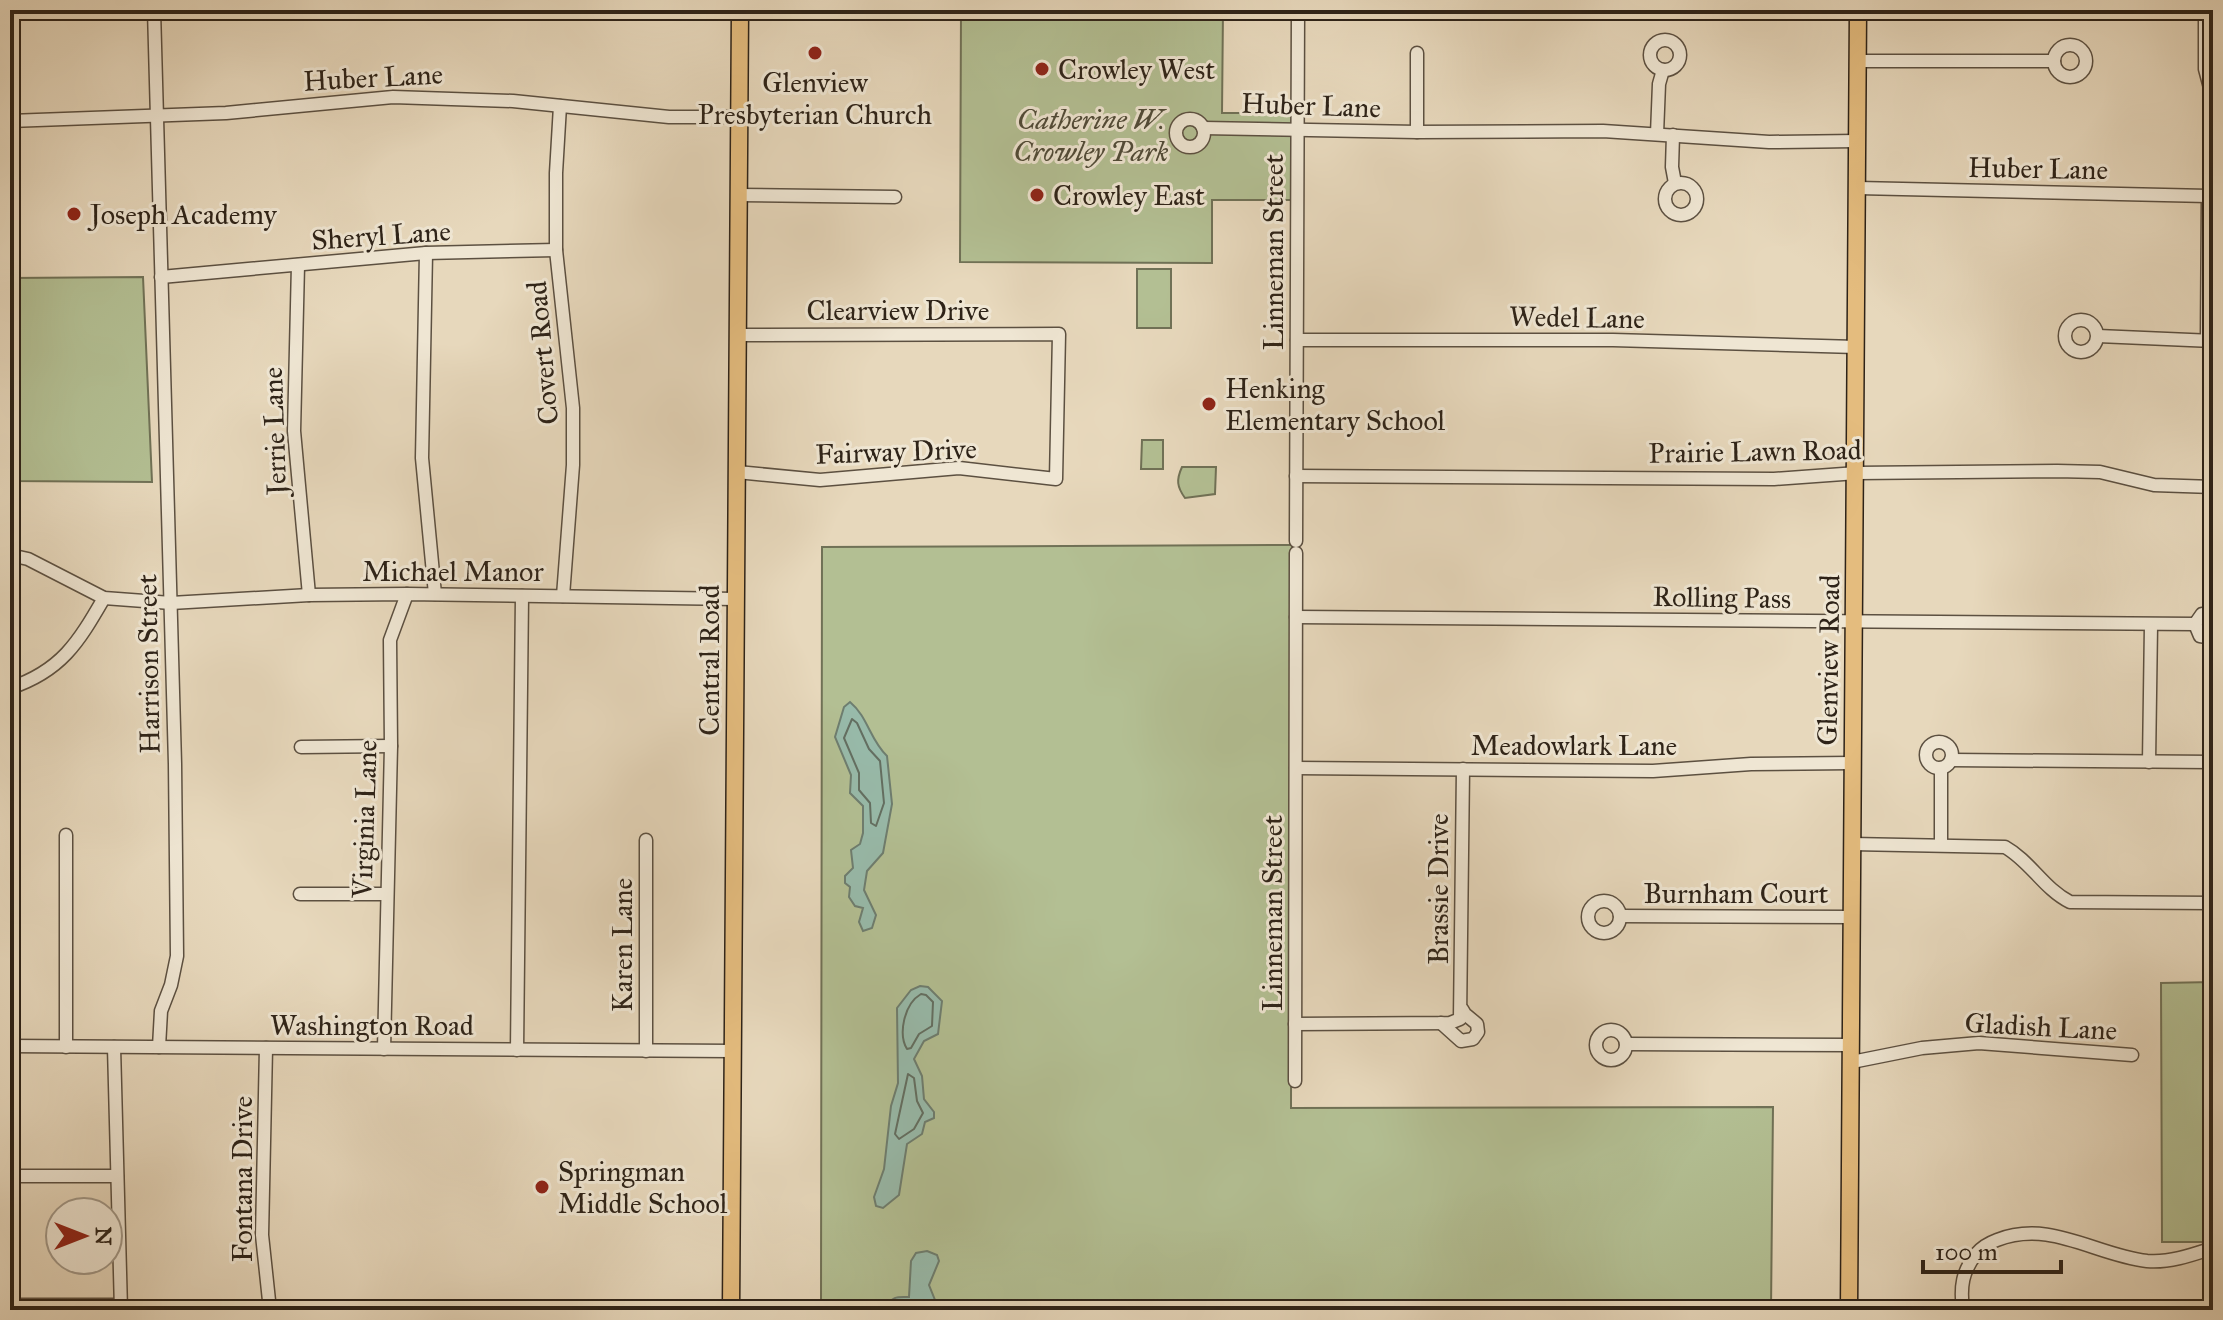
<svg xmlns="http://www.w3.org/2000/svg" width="2223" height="1320" font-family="'IM FELL Great Primer',serif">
	<rect width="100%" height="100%" fill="#e7d8bc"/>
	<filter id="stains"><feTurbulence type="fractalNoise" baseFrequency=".0025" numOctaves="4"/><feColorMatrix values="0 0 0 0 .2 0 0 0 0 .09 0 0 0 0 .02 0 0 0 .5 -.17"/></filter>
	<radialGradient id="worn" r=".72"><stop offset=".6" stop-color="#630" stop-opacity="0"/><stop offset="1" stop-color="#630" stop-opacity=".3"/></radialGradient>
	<g fill="#b3bf93" stroke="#707156" stroke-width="2">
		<path d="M961,10h262l-1,103h70v87h-80v63l-252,-1z"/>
		<rect x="1137" y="269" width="34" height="59"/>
		<path d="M143,277l9,205 -142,-1v-203z"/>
		<path d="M1142,440h21v29h-22z"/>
		<path d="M1182,467h34l-1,27 -30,4c-8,-11 -9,-18 -3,-31z"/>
		<path d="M1292,545l-1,563 482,-1 -2,203h-950l1,-763z"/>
		<path d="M2213,982l-3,260h-48l-1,-259z"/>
	</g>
	<g fill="#98bbab" stroke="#6e7e70" stroke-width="2">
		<path d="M850,702c18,15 20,38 37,54l5,48 -9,49 -16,18 -3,19 12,25 -4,13 -9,3 -4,-9 4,-14 -8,-2 -6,-9 1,-10 -5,-4v-7l8,-8 -2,-18 9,-6 3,-11v-27l-13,-13 1,-18 -16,-38 9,-30z"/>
		<path d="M920,986l8,1 14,14 -4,33 -14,7 -10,18 8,17 2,23 10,13v6l-9,4 -3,12 -15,10 -8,51 -16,13 -7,-2 -2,-9 10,-28 7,-63 7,-23 -1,-75 14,-18z"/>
		<path d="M927,1251l10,4 2,6 -10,24 10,25 -50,-2c1,-13 11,-11 20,-11l2,-36 5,-8z"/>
	</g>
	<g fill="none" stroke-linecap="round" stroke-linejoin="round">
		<g stroke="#636f62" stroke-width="2">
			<path d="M852,719l5,4 12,26 11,12 4,42 -8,23 -5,-3 -1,-20 -11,-13v-17l-15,-35z"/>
			<path d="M921,994l5,1 7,7 -1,24 -13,8 -8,14 -4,1c-9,-15 -3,-45 14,-55z"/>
			<path d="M908,1074l6,4 3,23 6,12 -9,16 -15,10 -4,-5z"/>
		</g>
		<defs>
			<g id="minor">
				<path d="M154,10l21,754 2,192 -6,29 -10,26 -2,36"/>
				<path d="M2205,10v59l8,30"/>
				<circle cx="1665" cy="55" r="15"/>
				<circle cx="2070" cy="61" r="16"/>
				<path d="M1858,61h196"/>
				<path d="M560,106l-4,67v77l17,158v57l-10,131"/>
				<circle cx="1190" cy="133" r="14"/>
				<path d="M10,121l216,-8 167,-16 120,4 156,16h70"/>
				<path d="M1203,128l214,4 186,-1 166,11 88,-1"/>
				<path d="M1417,132v-79"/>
				<path d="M1657,134l2,-50 4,-14"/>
				<path d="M1673,135l-1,32 3,16"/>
				<circle cx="1681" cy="199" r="16"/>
				<path d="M1858,188l350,8 5,-7"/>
				<path d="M738,195l157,2"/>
				<path d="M426,253l-4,205 13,136"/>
				<path d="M298,265l-4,166 15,164"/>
				<path d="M161,277l265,-24 130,-3"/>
				<circle cx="2081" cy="336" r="16"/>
				<path d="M2098,336l115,5"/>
				<path d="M1297,340h316l243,7"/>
				<path d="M2207,341l1,-145"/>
				<path d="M737,472l83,8 139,-12 97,11 3,-145 -321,1"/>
				<path d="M1296,476l478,3 83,-6 200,-2 43,1 54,13 59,2"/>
				<path d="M1296,541l2,-531"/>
				<path d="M10,555l18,4 76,39 67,5 138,-8 98,-1 329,5"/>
				<path d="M2213,614h-11l-7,10 5,12 13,2"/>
				<path d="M1296,617l899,7"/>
				<path d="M10,688c51,-17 68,-45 94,-90"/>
				<circle cx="1939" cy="755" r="13"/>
				<path d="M301,747l90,-1"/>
				<path d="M1951,760l262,2"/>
				<path d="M2149,762l2,-137"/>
				<path d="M1296,768l357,3 98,-7 101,-1"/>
				<path d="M1852,844l153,3c25,14 39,42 65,55l143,1"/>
				<path d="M1941,845v-77"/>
				<path d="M300,894h85"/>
				<circle cx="1604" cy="917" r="16"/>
				<path d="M1620,916l232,1"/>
				<path d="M1441,1023l20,18 12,-2 5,-7 -1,-8 -12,-10 -3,-5"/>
				<path d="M1295,1024l155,-1 10,-4 3,-250"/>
				<circle cx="1611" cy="1045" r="15"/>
				<path d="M1626,1044l226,1"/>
				<path d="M10,1046l723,5"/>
				<path d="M66,1047v-212"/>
				<path d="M114,1047l7,263"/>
				<path d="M266,1048l-4,187 8,75"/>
				<path d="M384,1049l7,-303 -1,-106 17,-46"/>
				<path d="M517,1050l5,-454"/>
				<path d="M646,1051v-211"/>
				<path d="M1852,1062l70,-14 57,-5 153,12"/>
				<path d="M1295,1081l1,-528"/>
				<path d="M10,1176h107"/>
				<path d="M10,1305h111"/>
				<path d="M1963,1310c-3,-23 -1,-39 14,-57 6,-7 12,-10 20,-13 53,-21 98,15 150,21 22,2 45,-6 66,-13"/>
			</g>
			<g id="major">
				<path d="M731,1310l9,-1300"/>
				<path d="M1849,1310l9,-1300"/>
			</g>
		</defs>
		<use href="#minor" stroke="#5c5041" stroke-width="15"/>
		<use href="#major" stroke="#2e2318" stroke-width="19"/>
		<use href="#minor" stroke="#efe6d3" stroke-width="12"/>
		<use href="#major" stroke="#e4bc7e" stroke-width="16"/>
	</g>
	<g fill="#8f2418" stroke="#efe6d3" stroke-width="3">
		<circle cx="815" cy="53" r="8"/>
		<circle cx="1042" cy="69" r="8"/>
		<circle cx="1037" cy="195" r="8"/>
		<circle cx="74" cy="214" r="8"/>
		<circle cx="1209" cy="404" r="8"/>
		<circle cx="542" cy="1187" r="8"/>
	</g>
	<g text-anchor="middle" stroke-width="6" stroke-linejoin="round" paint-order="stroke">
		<g font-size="28" fill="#2e2318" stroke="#efe6d3" text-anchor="start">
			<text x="1058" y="79">Crowley West</text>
			<text x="815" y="92" text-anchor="middle">Glenview<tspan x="815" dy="32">Presbyterian Church</tspan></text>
			<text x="1053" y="205">Crowley East</text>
			<text x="90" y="224">Joseph Academy</text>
			<text x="1225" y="398">Henking<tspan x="1225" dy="32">Elementary School</tspan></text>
			<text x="558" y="1181">Springman<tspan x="558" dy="32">Middle School</tspan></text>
		</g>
		<g font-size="28" fill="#2e2318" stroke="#efe6d3">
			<text transform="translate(373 77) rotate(-3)" y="10">Huber Lane</text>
			<text transform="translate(1311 105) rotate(2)" y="10">Huber Lane</text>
			<text transform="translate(2038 168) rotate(1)" y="10">Huber Lane</text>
			<text transform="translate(381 235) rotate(-4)" y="10">Sheryl Lane</text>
			<text transform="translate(1273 252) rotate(-90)" y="10">Linneman Street</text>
			<text x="898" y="320">Clearview Drive</text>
			<text transform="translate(1577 317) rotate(1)" y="10">Wedel Lane</text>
			<text transform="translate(542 353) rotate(-95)" y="10">Covert Road</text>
			<text transform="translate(274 431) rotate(-92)" y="10">Jerrie Lane</text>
			<text transform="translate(896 451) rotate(-2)" y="10">Fairway Drive</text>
			<text transform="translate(1755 451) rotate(-1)" y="10">Prairie Lawn Road</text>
			<text x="453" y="581">Michael Manor</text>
			<text transform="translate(1722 597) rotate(1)" y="10">Rolling Pass</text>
			<text transform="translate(709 660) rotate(-90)" y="10">Central Road</text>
			<text transform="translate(1828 660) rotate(-89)" y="10">Glenview Road</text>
			<text transform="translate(148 664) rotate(-91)" y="10">Harrison Street</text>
			<text x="1574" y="755">Meadowlark Lane</text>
			<text transform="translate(364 819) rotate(-88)" y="10">Virginia Lane</text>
			<text transform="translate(1438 889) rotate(-90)" y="10">Brassie Drive</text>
			<text x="1736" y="903">Burnham Court</text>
			<text transform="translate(1272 913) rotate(-90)" y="10">Linneman Street</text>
			<text transform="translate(622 945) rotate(-90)" y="10">Karen Lane</text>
			<text x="372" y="1035">Washington Road</text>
			<text transform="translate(2041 1026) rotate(3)" y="10">Gladish Lane</text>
			<text transform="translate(242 1179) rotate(-90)" y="10">Fontana Drive</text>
		</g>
		<g font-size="28" font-style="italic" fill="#4f4a37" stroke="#efe6d3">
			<text x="1091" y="129">Catherine W.<tspan x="1091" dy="32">Crowley Park</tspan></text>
		</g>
	</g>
	<rect width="2223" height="1320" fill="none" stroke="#e7d8bc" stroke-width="40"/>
	<rect x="12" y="12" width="2199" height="1296" fill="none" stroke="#2e2318" stroke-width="4"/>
	<rect x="20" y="20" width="2183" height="1280" fill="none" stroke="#2e2318" stroke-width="2"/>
	<g transform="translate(84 1236) rotate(90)"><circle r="38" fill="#efe6d3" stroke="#a29888" stroke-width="2"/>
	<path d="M0-6L14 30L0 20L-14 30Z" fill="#8f2418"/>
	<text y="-12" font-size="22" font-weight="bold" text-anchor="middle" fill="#2e2318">N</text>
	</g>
	<path d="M1923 1260v12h138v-12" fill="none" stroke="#2e2318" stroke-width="4"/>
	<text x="1935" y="1260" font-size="24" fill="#2e2318" stroke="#efe6d3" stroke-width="6" paint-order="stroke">100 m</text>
	<rect width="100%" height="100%" filter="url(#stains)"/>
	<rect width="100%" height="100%" fill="url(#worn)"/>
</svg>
